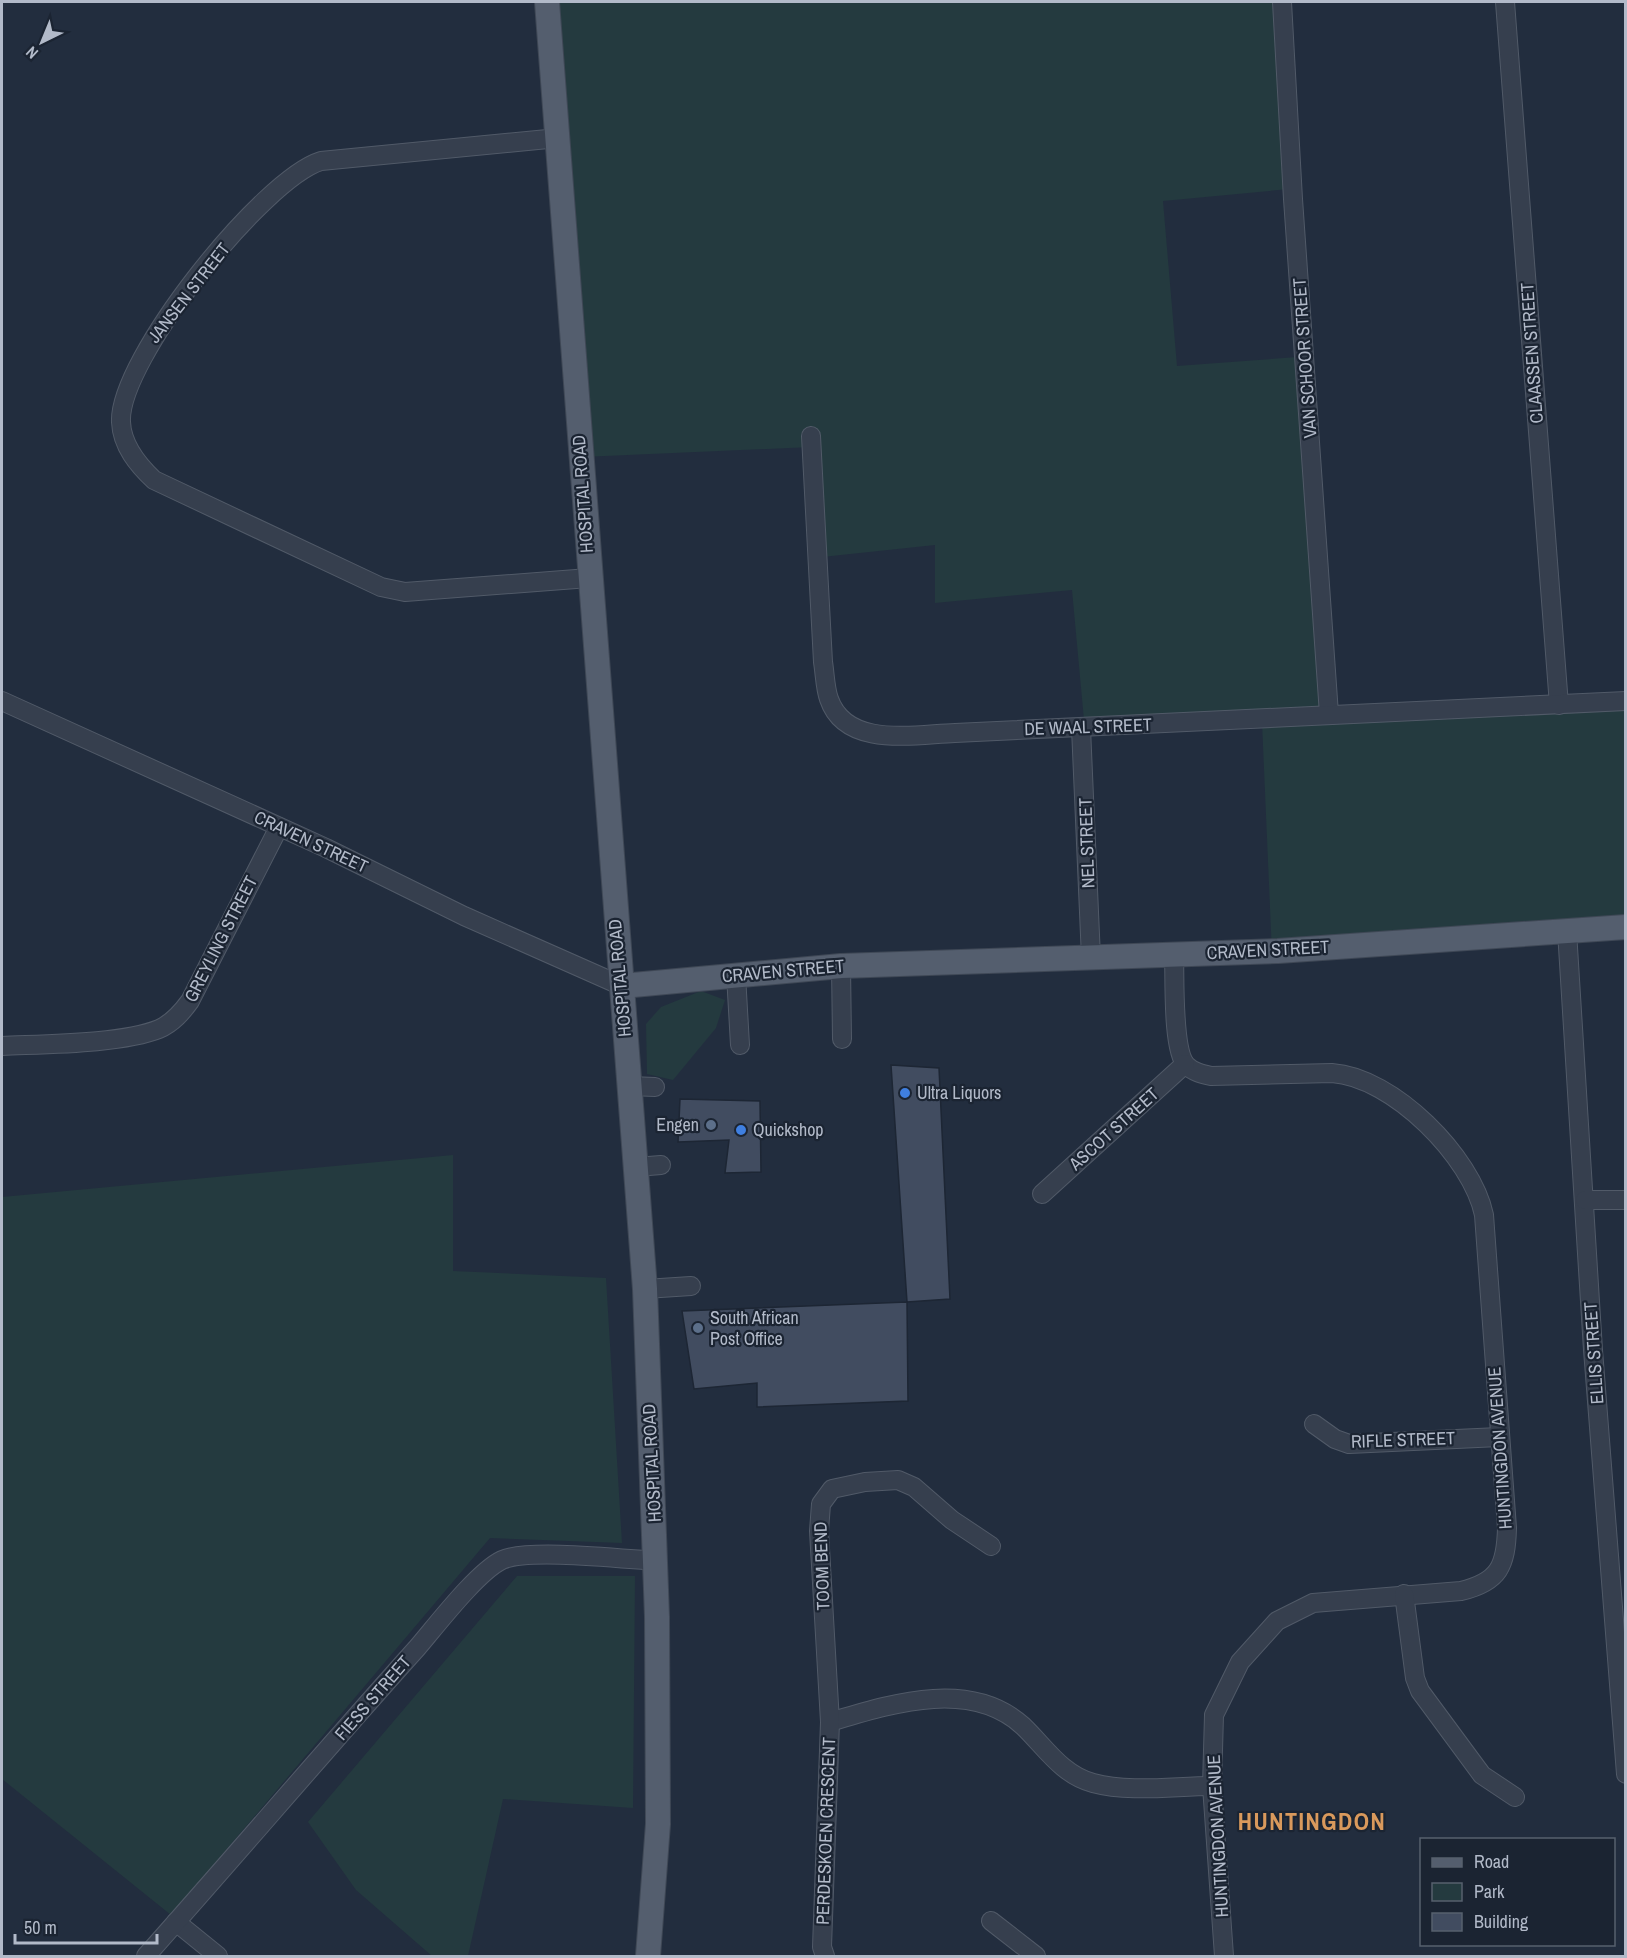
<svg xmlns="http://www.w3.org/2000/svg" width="1627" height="1958" font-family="'Archivo Narrow',sans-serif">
	<rect width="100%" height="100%" fill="#222d3e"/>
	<g fill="#243a3f">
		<path d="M548,2h740l12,186 -137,13 14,165 134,-10 23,362 291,-14v231l-353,19 -10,-232 -177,9 -13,-141 -137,13v-58l-113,12 -11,-110 -229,10z"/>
		<path d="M701,991l24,9 -9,28 -43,52 -26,-6 -1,-50 15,-17z"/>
		<path d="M453,1155v116l153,7 16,265 -132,-5 -319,377 -169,-136v-582z"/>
		<path d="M517,1576h118l-2,232 -130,-9 -35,157h-36l-76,-66 -48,-68z"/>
	</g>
	<g fill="#414c60" stroke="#1d2634" stroke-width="1.5">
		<path d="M891,1065l48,3 11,231 -43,3z"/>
		<path d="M680,1099l80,2 1,71 -36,1 4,-33 -51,2z"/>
		<path d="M907,1302l1,99 -151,6v-24l-63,6 -12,-78z"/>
	</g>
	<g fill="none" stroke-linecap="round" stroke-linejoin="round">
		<defs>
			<g id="minor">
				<path d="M1282,2l11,197 36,515"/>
				<path d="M1505,2l54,703"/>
				<path d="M558,138l-237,23c-58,18 -203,199 -200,261 1,24 17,43 33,58l227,107 24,5 184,-14"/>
				<path d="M811,436l12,226c2,12 2,26 6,37 17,50 87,35 126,34l671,-32"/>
				<path d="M2,701l324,147 138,68 158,70"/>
				<path d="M1081,728l10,230"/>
				<path d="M1567,931l26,419 33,424"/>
				<path d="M1174,954c1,23 -2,95 12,111 7,7 16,9 25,11l121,-3c61,4 140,84 152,142l23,313c-1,38 -8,54 -46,63l-148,12 -36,18 -37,41 -26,53 -2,71 12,170"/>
				<path d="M841,966l1,73"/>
				<path d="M736,975l4,70"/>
				<path d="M2,1046c42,-2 120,-2 157,-17 14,-6 23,-17 31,-28l89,-174"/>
				<path d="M630,1086l25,1"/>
				<path d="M636,1167l25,-2"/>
				<path d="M1042,1194l143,-130"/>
				<path d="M1585,1200h41"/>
				<path d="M645,1289l46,-3"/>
				<path d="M1314,1424l21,15 14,5 150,-7"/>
				<path d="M1404,1594l11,84 5,13 62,84 33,22"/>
				<path d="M830,1722c61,-18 140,-44 193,4 22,21 39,49 70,57 37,10 81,3 119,3"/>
				<path d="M991,1921l45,35"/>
				<path d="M176,1922l42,34"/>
				<path d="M146,1956c91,-102 179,-206 271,-308 19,-22 60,-76 85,-88 25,-12 122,-1 154,1"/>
				<path d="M825,1956l-3,-9 8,-225 -11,-191 2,-27 11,-15 33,-7 33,-2 16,7 38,33 39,26"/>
			</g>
			<g id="major">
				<path d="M547,2l98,1287 12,328 1,207 -10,132"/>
				<path d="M622,986l219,-20 437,-15 348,-24"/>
			</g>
		</defs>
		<use href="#minor" stroke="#515a68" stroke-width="20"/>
		<use href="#major" stroke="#3f4856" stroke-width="26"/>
		<use href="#minor" stroke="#363f4e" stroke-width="18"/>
		<use href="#major" stroke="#545e6e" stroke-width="24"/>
	</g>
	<g fill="#3f7fe0" stroke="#1b2432" stroke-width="2">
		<circle cx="905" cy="1093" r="6"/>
		<circle cx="741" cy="1130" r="6"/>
	</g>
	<g fill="#5c6f8a" stroke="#1b2432" stroke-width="2">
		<circle cx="711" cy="1125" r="6"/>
		<circle cx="698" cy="1328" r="6"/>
	</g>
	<g text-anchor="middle" stroke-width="4.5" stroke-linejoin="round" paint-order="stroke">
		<g font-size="18" fill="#b2bac9" stroke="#1b2432">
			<text transform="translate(189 293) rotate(-52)" y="6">JANSEN STREET</text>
			<text transform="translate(1532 353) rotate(-94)" y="6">CLAASSEN STREET</text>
			<text transform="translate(1305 358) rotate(-94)" y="6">VAN SCHOOR STREET</text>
			<text transform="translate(583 494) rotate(-94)" y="6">HOSPITAL ROAD</text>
			<text transform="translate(1088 727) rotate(-2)" y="6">DE WAAL STREET</text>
			<text transform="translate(311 842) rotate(25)" y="6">CRAVEN STREET</text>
			<text transform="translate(1087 843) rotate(-92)" y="6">NEL STREET</text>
			<text transform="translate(221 939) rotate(-63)" y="6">GREYLING STREET</text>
			<text transform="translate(1268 950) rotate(-3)" y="6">CRAVEN STREET</text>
			<text transform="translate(783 971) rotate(-5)" y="6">CRAVEN STREET</text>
			<text transform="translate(620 978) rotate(-95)" y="6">HOSPITAL ROAD</text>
			<text transform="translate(1114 1129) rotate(-42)" y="6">ASCOT STREET</text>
			<text transform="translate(1594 1353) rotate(-94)" y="6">ELLIS STREET</text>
			<text transform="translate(1403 1440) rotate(-2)" y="6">RIFLE STREET</text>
			<text transform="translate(1500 1448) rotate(-94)" y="6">HUNTINGDON AVENUE</text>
			<text transform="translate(652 1463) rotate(-93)" y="6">HOSPITAL ROAD</text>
			<text transform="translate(822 1566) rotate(-92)" y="6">TOOM BEND</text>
			<text transform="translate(373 1698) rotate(-49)" y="6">FIESS STREET</text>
			<text transform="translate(826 1831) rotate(-88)" y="6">PERDESKOEN CRESCENT</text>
			<text transform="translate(1218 1836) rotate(-93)" y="6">HUNTINGDON AVENUE</text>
		</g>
		<g font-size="18" fill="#b2bac9" stroke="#1b2432" text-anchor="start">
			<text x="917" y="1099">Ultra Liquors</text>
			<text x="699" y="1131" text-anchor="end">Engen</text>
			<text x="753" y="1136">Quickshop</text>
			<text x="710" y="1324">South African<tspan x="710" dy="21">Post Office</tspan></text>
		</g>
		<g font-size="24" font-weight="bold" letter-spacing="1.5" fill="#d9995c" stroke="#1b2432">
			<text x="1312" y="1830">HUNTINGDON</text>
		</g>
	</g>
	<rect width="1627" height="1958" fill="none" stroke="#b2bac9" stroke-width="6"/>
	<rect x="1420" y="1838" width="195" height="108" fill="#1b2432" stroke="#57606e" stroke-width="1.5"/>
	<rect x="1432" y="1858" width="30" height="9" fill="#545e6e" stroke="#57606e" stroke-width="1.5"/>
	<text x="1474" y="1868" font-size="18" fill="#b2bac9">Road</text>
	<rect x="1432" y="1883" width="30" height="18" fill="#243a3f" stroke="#57606e" stroke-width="1.5"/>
	<text x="1474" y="1898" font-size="18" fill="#b2bac9">Park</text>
	<rect x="1432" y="1913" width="30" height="18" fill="#414c60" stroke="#57606e" stroke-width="1.5"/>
	<text x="1474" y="1928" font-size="18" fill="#b2bac9">Building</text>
	<g transform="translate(42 42) rotate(223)" stroke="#1b2432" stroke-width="4.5" paint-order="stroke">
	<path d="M0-4.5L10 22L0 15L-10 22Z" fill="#b2bac9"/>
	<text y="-9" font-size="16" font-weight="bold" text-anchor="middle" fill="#b2bac9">N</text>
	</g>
	<path d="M15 1934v9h142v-9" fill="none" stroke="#b2bac9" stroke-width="3"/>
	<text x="24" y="1934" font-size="18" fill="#b2bac9" stroke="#1b2432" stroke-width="4.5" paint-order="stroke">50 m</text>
</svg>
